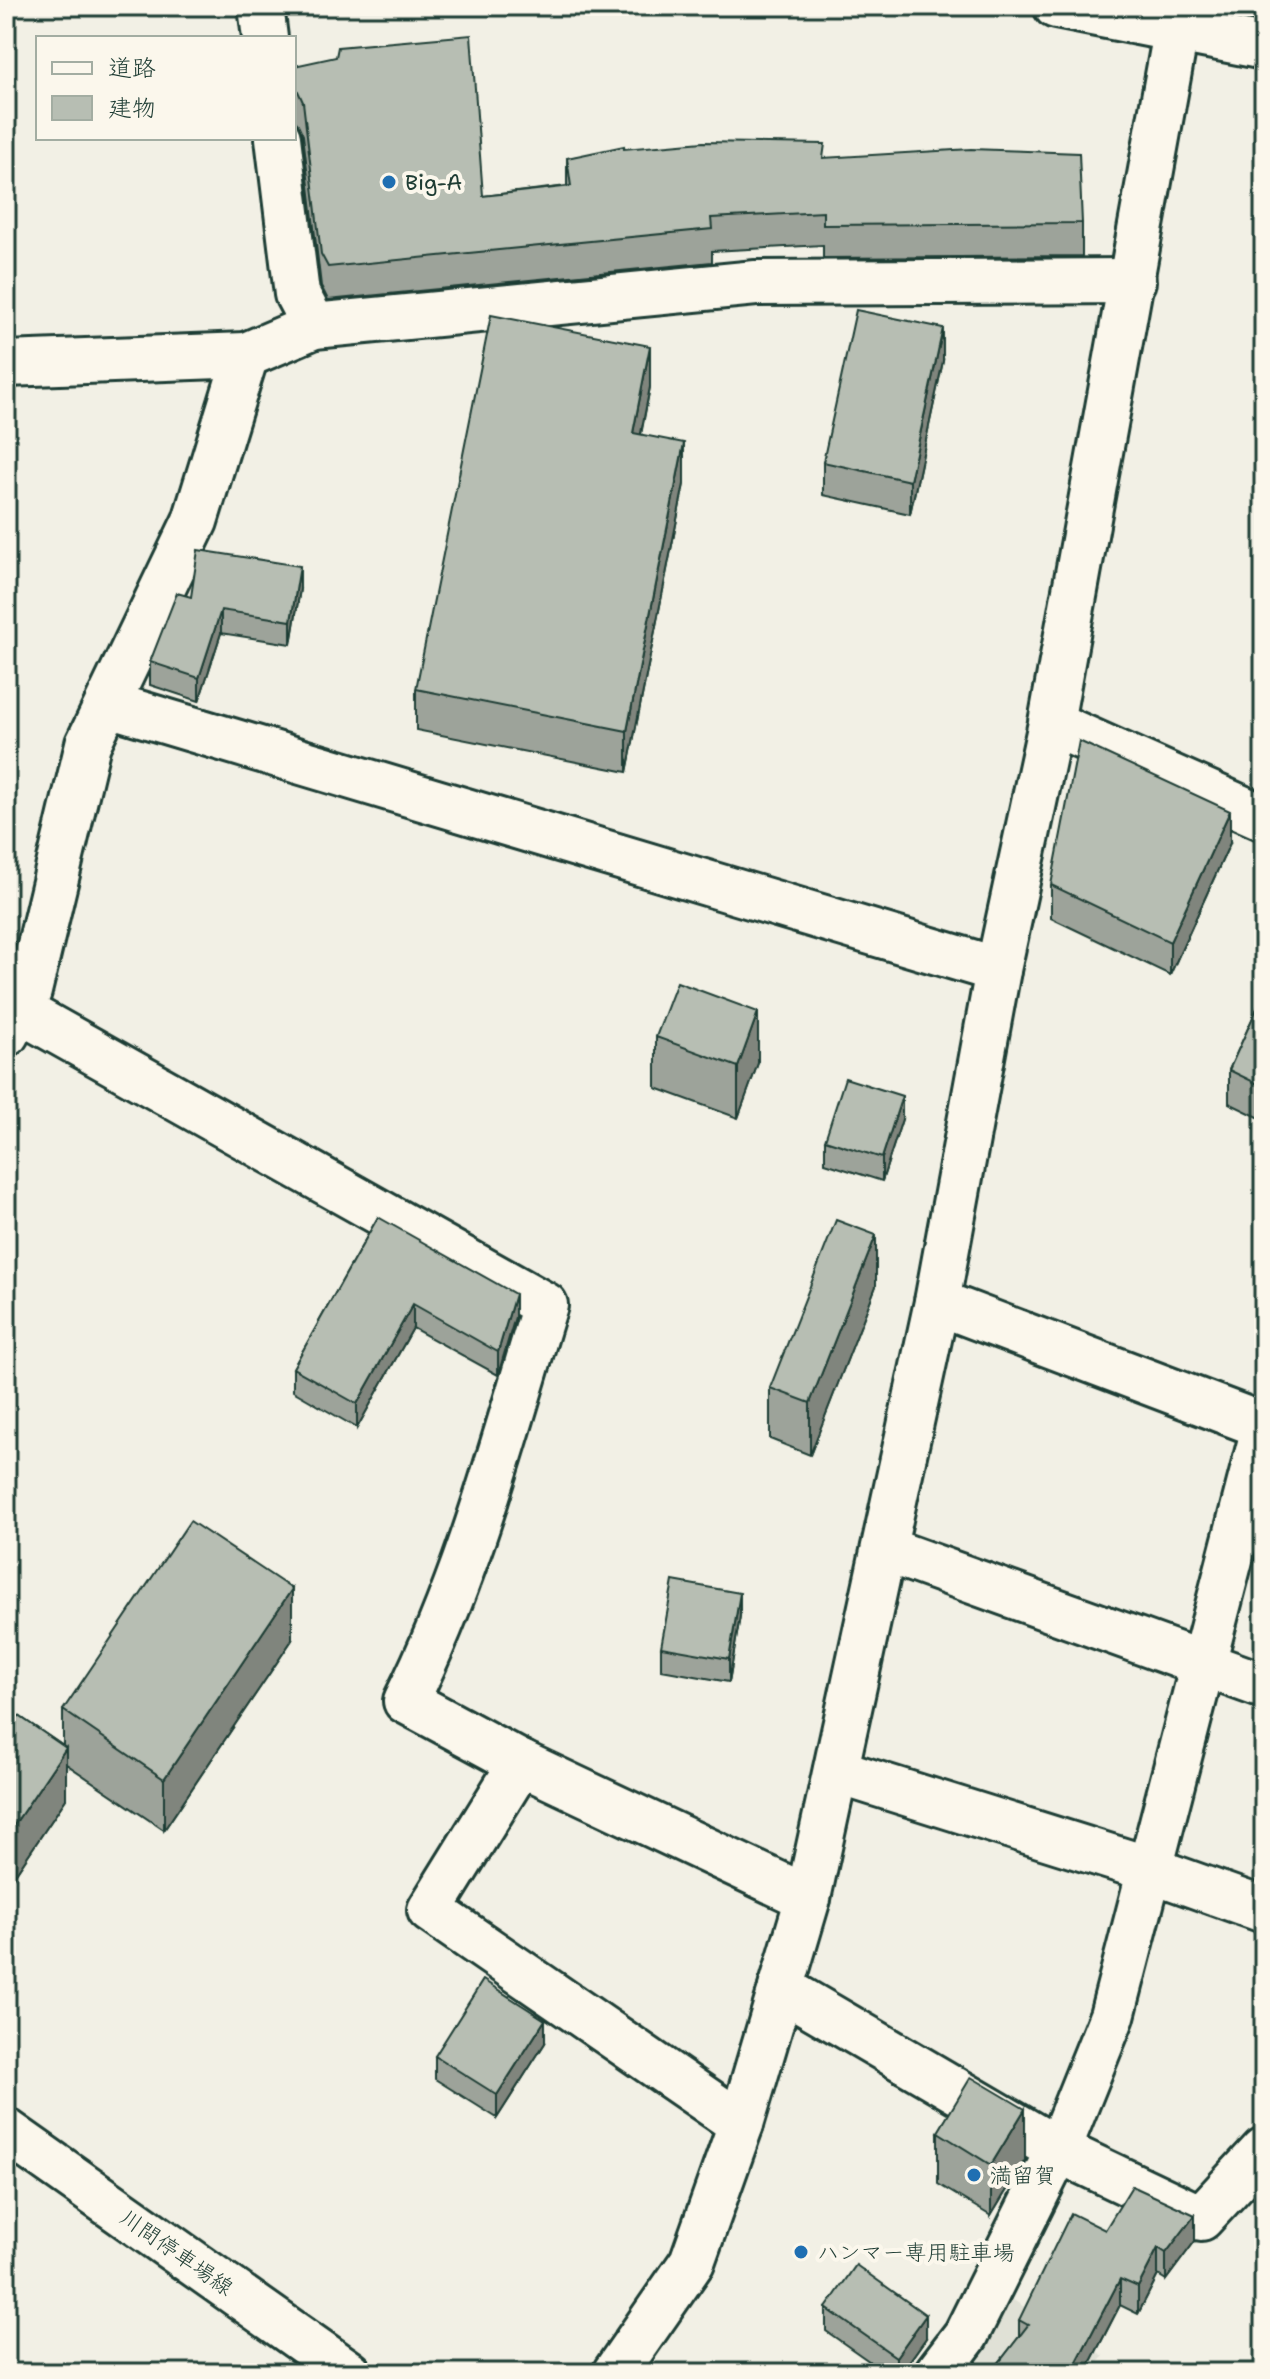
<svg xmlns="http://www.w3.org/2000/svg" width="1270" height="2379" font-family="'Shantell Sans','Klee One',sans-serif">
	<rect width="100%" height="100%" fill="#f2f0e5"/>
	<filter id="ink" filterUnits="userSpaceOnUse"><feTurbulence type="fractalNoise" baseFrequency=".0125" numOctaves="2"/><feDisplacementMap in="SourceGraphic" scale="16" xChannelSelector="R" yChannelSelector="G"/><feConvolveMatrix kernelMatrix="1 2 1 2 8 2 1 2 1" color-interpolation-filters="sRGB"/></filter>
	<g filter="url(#ink)">
		<path fill="#e0e1d6" d="M1005,2295l99,61 -16,17h-127z"/>
		<g fill="none" stroke-linecap="round" stroke-linejoin="round">
			<defs>
				<g id="street">
					<path d="M261,6l4,32"/>
					<path d="M278,138l19,156 17,32"/>
					<path d="M6,364l240,-9 68,-29 442,-43 377,-2"/>
					<path d="M108,704l890,266"/>
					<path d="M1051,723l213,95"/>
					<path d="M21,1011l524,294c-41,134 -76,270 -139,396l115,62 287,135"/>
					<path d="M6,1034l23,-43 59,-247 107,-223 51,-166"/>
					<path d="M937,1302l327,124"/>
					<path d="M884,1549l380,137"/>
					<path d="M521,1763l-91,147 311,214"/>
					<path d="M836,1771l316,99 112,40"/>
					<path d="M781,1988l277,162 143,68 63,-68"/>
					<path d="M937,2373l29,-38 92,-185 54,-134 152,-588"/>
				</g>
				<g id="secondary">
					<path d="M1056,6l208,41"/>
					<path d="M6,2131l343,242"/>
					<path d="M615,2373l77,-111 49,-138 67,-226 129,-596 61,-332 53,-247 125,-691"/>
				</g>
			</defs>
			<use href="#street" stroke="#1f3d34" stroke-width="50"/>
			<use href="#secondary" stroke="#1f3d34" stroke-width="50"/>
			<use href="#street" stroke="#fbf7ec" stroke-width="44"/>
			<use href="#secondary" stroke="#fbf7ec" stroke-width="44"/>
		</g>
		<g fill="#9da39a" stroke="#1f3d34" stroke-width="2">
			<path d="M294,66l189,130 84,-10v-28l57,-9 201,9 257,65v33l-259,2v-13l-111,6v11l-384,38 -7,-14 -18,-151 -5,-11 -4,-4z"/>
			<path d="M943,361l-33,153 -87,-19v-33z"/>
			<path d="M650,387l-9,48 43,49 -57,288 -211,-42v-41z"/>
			<path d="M300,589l-9,55 -70,-11 -22,68 -49,-16v-23l41,-65z"/>
			<path d="M1230,843l-60,132 -119,-57v-33z"/>
			<path d="M1264,993v127l-35,-17v-33z"/>
			<path d="M656,1037l102,26 -20,55 -82,-30z"/>
			<path d="M902,1119l-20,62 -57,-18v-23z"/>
			<path d="M378,1217l137,100 -17,58 -85,-47 -56,100 -64,-37v-23z"/>
			<path d="M876,1286l-66,169 -40,-16v-51z"/>
			<path d="M740,1616l-11,66 -68,-12v-23z"/>
			<path d="M292,1640l-128,190 -98,-66v35l-60,89v-181l57,39v-36z"/>
			<path d="M545,2043l-48,75 -62,-39v-23z"/>
			<path d="M938,2132l87,28 -34,56 -53,-32z"/>
			<path d="M1105,2230l90,11 -29,39 -8,-5 -20,39 -18,-9 -35,68h-94l28,-36v-17z"/>
			<path d="M826,2308l100,30 -25,35h-15l-60,-42z"/>
		</g>
		<g fill="#80857d" stroke="#1f3d34" stroke-width="2">
			<path d="M943,328v33l-33,153v-33z"/>
			<path d="M650,346v41l-17,87v-41z"/>
			<path d="M684,443v41l-57,288v-41z"/>
			<path d="M300,566v23l-9,55v-23z"/>
			<path d="M221,610v23l-22,68v-23z"/>
			<path d="M1230,811v32l-60,132v-33z"/>
			<path d="M758,1012v51l-20,55v-51z"/>
			<path d="M902,1096v23l-20,62v-23z"/>
			<path d="M876,1235v51l-66,169v-52z"/>
			<path d="M515,1294v23l-17,58v-23z"/>
			<path d="M413,1304v24l-56,100v-24z"/>
			<path d="M292,1589v51l-128,190v-51z"/>
			<path d="M740,1593v23l-11,66v-23z"/>
			<path d="M66,1748v51l-60,89v-51z"/>
			<path d="M545,2020v23l-48,75v-23z"/>
			<path d="M1025,2109v51l-34,56v-51z"/>
			<path d="M1195,2215v26l-29,39v-27z"/>
			<path d="M1158,2248v27l-20,39v-27z"/>
			<path d="M1120,2279v26l-35,68h-14z"/>
			<path d="M926,2315v23l-25,35h-5v-16z"/>
		</g>
		<g fill="#b7beb3" stroke="#1f3d34" stroke-width="2">
			<path d="M471,35l12,161 88,-10 -4,-28 57,-12v3l79,-7 122,2 -2,14 148,-9 108,4 3,70 -259,2v-13l-112,6 1,11 -384,38 -7,-13 -18,-152 -5,-11 -4,-4v-21l42,-9 2,-10z"/>
			<path d="M856,310l87,18 -33,153 -87,-19z"/>
			<path d="M491,315l159,31 -17,87 51,10 -57,288 -211,-42z"/>
			<path d="M198,550l102,16 -9,55 -70,-11 -22,68 -49,-16 27,-69 14,4z"/>
			<path d="M1079,741l151,70 -60,131 -119,-57z"/>
			<path d="M677,982l81,30 -20,55 -82,-30z"/>
			<path d="M1264,993v94l-35,-17z"/>
			<path d="M845,1078l57,18 -20,62 -57,-18z"/>
			<path d="M378,1217l137,77 -17,58 -85,-48 -56,100 -64,-36z"/>
			<path d="M836,1220l40,15 -66,168 -40,-15z"/>
			<path d="M190,1521l102,68 -128,190 -101,-69z"/>
			<path d="M673,1581l67,12 -11,66 -68,-12z"/>
			<path d="M6,1707l60,41 -60,89z"/>
			<path d="M483,1980l62,40 -48,75 -62,-39z"/>
			<path d="M971,2077l54,32 -34,56 -53,-33z"/>
			<path d="M1132,2186l63,29 -29,38 -8,-5 -20,39 -18,-8 -49,94h-80l37,-48 -9,-5 52,-107 34,17z"/>
			<path d="M856,2265l70,50 -30,42 -70,-49z"/>
		</g>
	</g>
	<g fill="#1f6fb2" stroke="#fbf7ec" stroke-width="3">
		<circle cx="389" cy="182" r="8"/>
		<circle cx="974" cy="2175" r="8"/>
		<circle cx="801" cy="2252" r="8"/>
	</g>
	<g text-anchor="middle" stroke-width="8" stroke-linejoin="round" paint-order="stroke">
		<g font-size="22" fill="#1f3d34" stroke="#fbf7ec" text-anchor="start">
			<text x="405" y="190">Big-A</text>
			<text x="990" y="2183">満留賀</text>
			<text x="817" y="2260">ハンマー専用駐車場</text>
		</g>
		<g font-size="22" fill="#1f3d34" stroke="#fbf7ec">
			<text transform="translate(177 2252) rotate(35)" y="8">川間停車場線</text>
		</g>
	</g>
	<rect width="1270" height="2379" fill="none" stroke="#fbf7ec" stroke-width="32"/>
	<rect x="16" y="16" width="1238" height="2347" fill="none" stroke="#1f3d34" stroke-width="3" filter="url(#ink)"/>
	<rect x="36" y="36" width="260" height="104" fill="#fbf7ec" stroke="#a3ada2" stroke-width="2"/>
	<rect x="52" y="62" width="40" height="12" fill="#fbf7ec" stroke="#a3ada2" stroke-width="2"/>
	<text x="108" y="76" font-size="24" fill="#1f3d34">道路</text>
	<rect x="52" y="96" width="40" height="24" fill="#b7beb3" stroke="#a3ada2" stroke-width="2"/>
	<text x="108" y="116" font-size="24" fill="#1f3d34">建物</text>
</svg>
